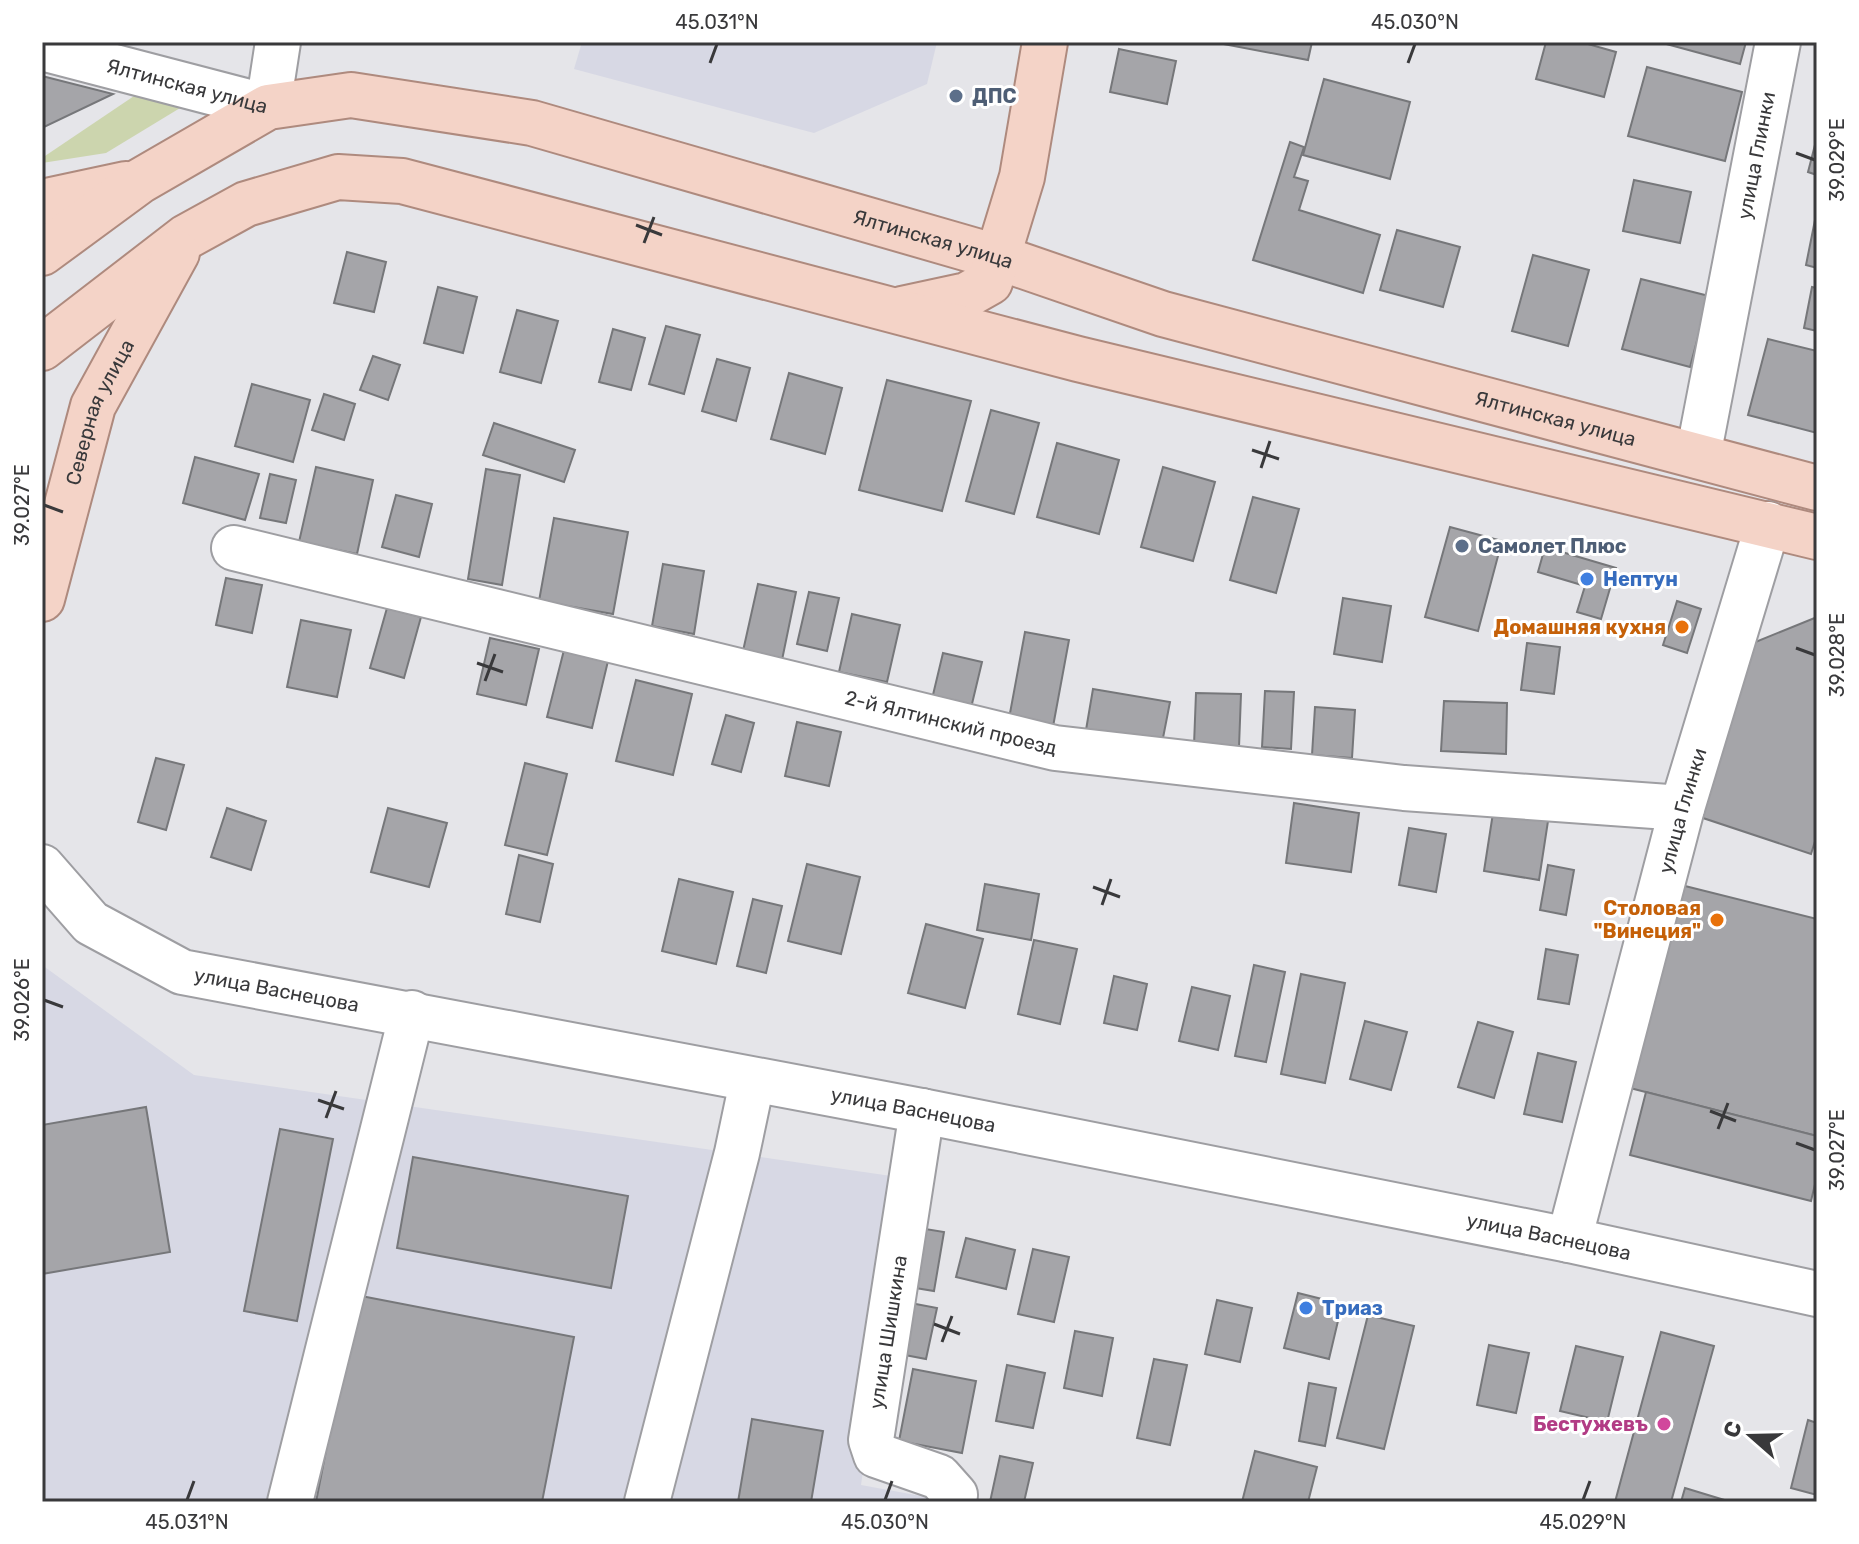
<svg xmlns="http://www.w3.org/2000/svg" width="1859" height="1544" font-family="Rubik,sans-serif">
	<rect width="100%" height="100%" fill="#e5e5e9"/>
	<g fill="#d7d8e4">
		<path d="M582,42h355l-10,42 -113,49 -240,-64z"/>
		<path d="M42,965l152,110 711,103 -44,307 71,13 -1,4h-889z"/>
	</g>
	<path fill="#ccd5ae" d="M140,92l45,13 -79,48 -64,10v-5z"/>
	<g fill="#a5a5a9" stroke="#76777a" stroke-width="2">
		<path d="M1213,42h99l-4,18z"/>
		<path d="M1546,42h35l35,10 -12,45 -68,-18z"/>
		<path d="M1659,42h87l-6,22z"/>
		<path d="M1119,49l57,12 -9,43 -57,-12z"/>
		<path d="M1647,67l95,25 -17,69 -97,-25z"/>
		<path d="M42,76l71,18 -71,34z"/>
		<path d="M1324,79l86,23 -20,77 -87,-24z"/>
		<path d="M1817,137v38l-9,-3z"/>
		<path d="M1290,142l14,5 -10,30 14,4 -9,29 81,25 -17,58 -110,-33z"/>
		<path d="M1634,180l57,12 -11,51 -57,-12z"/>
		<path d="M1816,215h1v53l-11,-3z"/>
		<path d="M1397,230l63,17 -17,60 -63,-17z"/>
		<path d="M347,252l39,10 -12,50 -40,-9z"/>
		<path d="M1533,255l56,15 -21,76 -56,-15z"/>
		<path d="M1641,279l68,17 -19,71 -68,-18z"/>
		<path d="M438,287l39,10 -14,56 -39,-10z"/>
		<path d="M1812,287l5,1v43l-13,-3z"/>
		<path d="M517,310l41,11 -17,62 -41,-11z"/>
		<path d="M666,326l34,9 -16,59 -35,-10z"/>
		<path d="M613,329l32,9 -14,52 -32,-8z"/>
		<path d="M1768,339l49,12v82l-69,-18z"/>
		<path d="M373,356l27,9 -12,35 -28,-10z"/>
		<path d="M717,359l33,9 -14,53 -34,-10z"/>
		<path d="M789,373l53,15 -17,66 -54,-15z"/>
		<path d="M887,380l84,21 -29,110 -83,-21z"/>
		<path d="M252,384l58,16 -17,62 -58,-16z"/>
		<path d="M324,394l31,10 -11,36 -32,-10z"/>
		<path d="M991,410l48,13 -25,91 -48,-13z"/>
		<path d="M494,423l81,27 -11,32 -81,-27z"/>
		<path d="M1057,443l62,17 -20,74 -62,-17z"/>
		<path d="M195,457l64,17 -14,46 -62,-17z"/>
		<path d="M316,467l57,13 -16,74 -58,-12z"/>
		<path d="M1163,467l52,15 -22,79 -52,-14z"/>
		<path d="M486,469l34,6 -18,110 -34,-6z"/>
		<path d="M270,474l26,6 -10,43 -26,-5z"/>
		<path d="M396,495l36,9 -13,53 -37,-10z"/>
		<path d="M1253,497l46,12 -23,84 -46,-13z"/>
		<path d="M554,518l74,14 -15,82 -74,-13z"/>
		<path d="M1450,527l52,14 -24,90 -53,-14z"/>
		<path d="M1545,547l71,21 -15,51 -24,-7 8,-26 -47,-14z"/>
		<path d="M663,564l41,7 -10,63 -42,-8z"/>
		<path d="M226,578l36,7 -10,48 -36,-8z"/>
		<path d="M758,584l38,8 -14,68 -39,-9z"/>
		<path d="M809,592l30,6 -12,53 -30,-7z"/>
		<path d="M1343,598l48,8 -9,56 -48,-8z"/>
		<path d="M1677,601l24,8 -14,44 -24,-8z"/>
		<path d="M387,608l34,9 -17,61 -34,-10z"/>
		<path d="M852,614l48,11 -13,57 -48,-10z"/>
		<path d="M1817,617v218l-6,19 -114,-38 56,-173z"/>
		<path d="M301,620l50,10 -14,67 -50,-10z"/>
		<path d="M1025,632l44,8 -17,92 -44,-8z"/>
		<path d="M490,638l49,11 -13,56 -49,-11z"/>
		<path d="M1527,643l33,4 -6,47 -33,-4z"/>
		<path d="M564,650l44,11 -16,67 -45,-11z"/>
		<path d="M943,653l39,9 -11,46 -39,-9z"/>
		<path d="M636,680l56,14 -19,81 -57,-14z"/>
		<path d="M1093,689l77,13 -8,41 -76,-13z"/>
		<path d="M1265,691l29,1 -3,57 -29,-2z"/>
		<path d="M1196,693l45,1 -2,53 -45,-2z"/>
		<path d="M1444,701l63,2 -1,51 -65,-3z"/>
		<path d="M1315,707l40,3 -3,48 -40,-3z"/>
		<path d="M726,715l28,8 -13,49 -29,-8z"/>
		<path d="M797,722l44,10 -12,54 -44,-10z"/>
		<path d="M156,758l28,7 -18,65 -28,-8z"/>
		<path d="M525,763l42,11 -20,81 -42,-10z"/>
		<path d="M1294,803l65,10 -8,59 -65,-9z"/>
		<path d="M227,808l39,13 -15,49 -40,-13z"/>
		<path d="M388,808l59,15 -18,64 -58,-15z"/>
		<path d="M1493,813l55,8 -9,59 -55,-9z"/>
		<path d="M1409,828l37,6 -10,58 -37,-7z"/>
		<path d="M519,855l34,9 -13,58 -34,-8z"/>
		<path d="M807,864l53,13 -19,77 -53,-13z"/>
		<path d="M1548,865l26,5 -8,45 -26,-5z"/>
		<path d="M679,879l54,13 -17,72 -54,-13z"/>
		<path d="M985,884l54,10 -8,46 -54,-10z"/>
		<path d="M1681,885l136,34v217l-187,-48z"/>
		<path d="M753,899l29,7 -16,67 -29,-7z"/>
		<path d="M926,924l57,15 -18,69 -57,-15z"/>
		<path d="M1034,940l43,9 -17,75 -42,-10z"/>
		<path d="M1546,949l32,6 -9,49 -31,-5z"/>
		<path d="M1254,965l31,7 -19,90 -31,-6z"/>
		<path d="M1301,974l44,9 -20,100 -44,-9z"/>
		<path d="M1114,976l33,8 -10,46 -33,-7z"/>
		<path d="M1192,987l38,9 -12,54 -39,-9z"/>
		<path d="M1365,1021l42,11 -16,58 -41,-11z"/>
		<path d="M1478,1022l35,10 -19,66 -36,-11z"/>
		<path d="M1538,1053l38,9 -14,60 -38,-8z"/>
		<path d="M1646,1092l171,44v40l-6,25 -181,-46z"/>
		<path d="M146,1107l24,145 -128,22v-149z"/>
		<path d="M280,1129l53,10 -36,182 -53,-10z"/>
		<path d="M413,1157l215,39 -17,92 -214,-40z"/>
		<path d="M907,1226l37,6 -10,59 -37,-6z"/>
		<path d="M966,1238l49,12 -9,39 -50,-12z"/>
		<path d="M1033,1249l36,8 -15,65 -36,-8z"/>
		<path d="M1298,1293l44,11 -13,55 -45,-11z"/>
		<path d="M356,1295l218,42 -32,165h-226z"/>
		<path d="M1217,1300l35,8 -12,54 -35,-8z"/>
		<path d="M900,1301l37,7 -11,51 -37,-7z"/>
		<path d="M1368,1315l46,11 -30,123 -47,-11z"/>
		<path d="M1075,1331l38,7 -11,58 -38,-8z"/>
		<path d="M1661,1332l53,14 -43,156h-56z"/>
		<path d="M1489,1345l40,8 -13,60 -39,-8z"/>
		<path d="M1576,1346l47,11 -16,65 -47,-11z"/>
		<path d="M1154,1359l33,6 -17,80 -33,-7z"/>
		<path d="M1007,1365l38,8 -12,55 -37,-7z"/>
		<path d="M913,1369l63,12 -14,72 -63,-12z"/>
		<path d="M1309,1383l27,5 -11,58 -26,-5z"/>
		<path d="M752,1419l71,12 -12,71h-73z"/>
		<path d="M1808,1420l9,3v72l-26,-7z"/>
		<path d="M1255,1451l62,16 -9,35h-66z"/>
		<path d="M1000,1456l33,7 -9,39h-34z"/>
		<path d="M1685,1488l46,14h-50z"/>
	</g>
	<g fill="none" stroke-linecap="round" stroke-linejoin="round">
		<defs>
			<g id="minor">
				<path id="s1" d="M42,48l226,59 10,-65"/>
				<path id="s2" d="M1698,456l80,-414"/>
				<path id="s3" d="M234,548l821,200 349,40 278,20"/>
				<path id="s4" d="M42,867l49,56 91,49 740,139 647,129 248,54"/>
				<path d="M922,1111l-51,329 5,15 63,22 16,18 -1,7"/>
				<path id="s5" d="M1569,1240l113,-432 86,-284"/>
				<path d="M290,1502l122,-489"/>
				<path d="M647,1502l90,-349 15,-71"/>
			</g>
			<g id="major">
				<path d="M42,202l84,-18"/>
				<path id="s6" d="M42,253l98,-72 128,-74 83,-12 181,28 468,135 163,56 654,174"/>
				<path d="M902,309l65,-14 23,-13 32,-105 23,-135"/>
				<path d="M42,348l144,-111 60,-33 92,-27 64,4 676,178 739,178"/>
				<path id="s7" d="M42,599l51,-193 84,-153"/>
			</g>
		</defs>
		<use href="#minor" stroke="#9e9ea2" stroke-width="48"/>
		<use href="#major" stroke="#ae8a7e" stroke-width="48"/>
		<use href="#minor" stroke="#fff" stroke-width="44"/>
		<use href="#major" stroke="#f4d3c7" stroke-width="44"/>
	</g>
	<path fill="none" stroke="#39393b" stroke-width="3" d="M710,63l7,-19M1408,63l7,-19M1796,153l19,7M636,225l26,10M644,243l10,-26M1252,450l27,9M1261,468l9,-27M44,505l19,7M1796,648l19,7M477,663l26,9M485,681l10,-27M1093,887l27,10M1102,905l9,-26M44,1000l19,7M318,1100l26,9M1710,1111l26,10M326,1118l10,-27M1718,1129l10,-26M1796,1143l19,7M934,1324l26,10M942,1342l10,-26M187,1500l7,-19M885,1500l7,-19M1583,1500l7,-19"/>
	<g fill="#5c6f8a" stroke="#fff" stroke-width="3">
		<circle cx="956" cy="96" r="8"/>
		<circle cx="1462" cy="546" r="8"/>
	</g>
	<g fill="#3f7fe0" stroke="#fff" stroke-width="3">
		<circle cx="1587" cy="579" r="8"/>
		<circle cx="1306" cy="1308" r="8"/>
	</g>
	<g fill="#e8710a" stroke="#fff" stroke-width="3">
		<circle cx="1682" cy="627" r="8"/>
		<circle cx="1717" cy="920" r="8"/>
	</g>
	<circle fill="#d1479c" stroke="#fff" stroke-width="3" cx="1664" cy="1424" r="8"/>
	<g text-anchor="middle" stroke-width="6" stroke-linejoin="round" paint-order="stroke">
		<g font-size="20" fill="#39393b" stroke="#fff">
			<text dy="7" stroke="none"><textPath href="#s1" startOffset="150">Ялтинская улица</textPath></text>
			<text dy="7" stroke="none"><textPath href="#s2" startOffset="306">улица Глинки</textPath></text>
			<text dy="7" stroke="none"><textPath href="#s6" startOffset="954">Ялтинская улица</textPath></text>
			<text dy="7" stroke="none"><textPath href="#s7" startOffset="196">Северная улица</textPath></text>
			<text dy="7" stroke="none"><textPath href="#s6" startOffset="1602">Ялтинская улица</textPath></text>
			<text dy="7" stroke="none"><textPath href="#s3" startOffset="738">2-й Ялтинский проезд</textPath></text>
			<text dy="7" stroke="none"><textPath href="#s5" startOffset="444">улица Глинки</textPath></text>
			<text dy="7" stroke="none"><textPath href="#s4" startOffset="274">улица Васнецова</textPath></text>
			<text dy="7" stroke="none"><textPath href="#s4" startOffset="922">улица Васнецова</textPath></text>
			<text dy="7" stroke="none"><textPath href="#s4" startOffset="1570">улица Васнецова</textPath></text>
			<text transform="translate(888 1332) rotate(-81)" y="7">улица Шишкина</text>
		</g>
		<g font-size="20" font-weight="bold" fill="#4e5e75" stroke="#fff" text-anchor="start">
			<text x="972" y="103">ДПС</text>
			<text x="1478" y="553">Самолет Плюс</text>
		</g>
		<g font-size="20" font-weight="bold" fill="#366cbe" stroke="#fff" text-anchor="start">
			<text x="1603" y="586">Нептун</text>
			<text x="1322" y="1315">Триаз</text>
		</g>
		<g font-size="20" font-weight="bold" fill="#c56008" stroke="#fff" text-anchor="end">
			<text x="1666" y="634">Домашняя кухня</text>
			<text x="1701" y="915">Столовая<tspan x="1701" dy="23">"Винеция"</tspan></text>
		</g>
		<g font-size="20" font-weight="bold" fill="#b23c85" stroke="#fff" text-anchor="end">
			<text x="1648" y="1431">Бестужевъ</text>
		</g>
	</g>
	<rect width="1859" height="1544" fill="none" stroke="#ffffff" stroke-width="88"/>
	<g transform="translate(1751 1436) rotate(290)" stroke="#ffffff" stroke-width="6" paint-order="stroke">
	<path d="M0-6L14 30L0 20L-14 30Z" fill="#39393b"/>
	<text y="-12" font-size="22" font-weight="bold" text-anchor="middle" fill="#39393b">С</text>
	</g>
	<rect x="44" y="44" width="1771" height="1456" fill="none" stroke="#39393b" stroke-width="3"/>
	<g font-size="20" text-anchor="middle" fill="#39393b">
		<text x="717" y="29">45.031°N</text>
		<text x="1415" y="29">45.030°N</text>
		<text transform="translate(1837 160) rotate(-90)" y="7">39.029°E</text>
		<text transform="translate(22 505) rotate(-90)" y="7">39.027°E</text>
		<text transform="translate(1837 655) rotate(-90)" y="7">39.028°E</text>
		<text transform="translate(22 1000) rotate(-90)" y="7">39.026°E</text>
		<text transform="translate(1837 1150) rotate(-90)" y="7">39.027°E</text>
		<text x="187" y="1529">45.031°N</text>
		<text x="885" y="1529">45.030°N</text>
		<text x="1583" y="1529">45.029°N</text>
	</g>
</svg>
